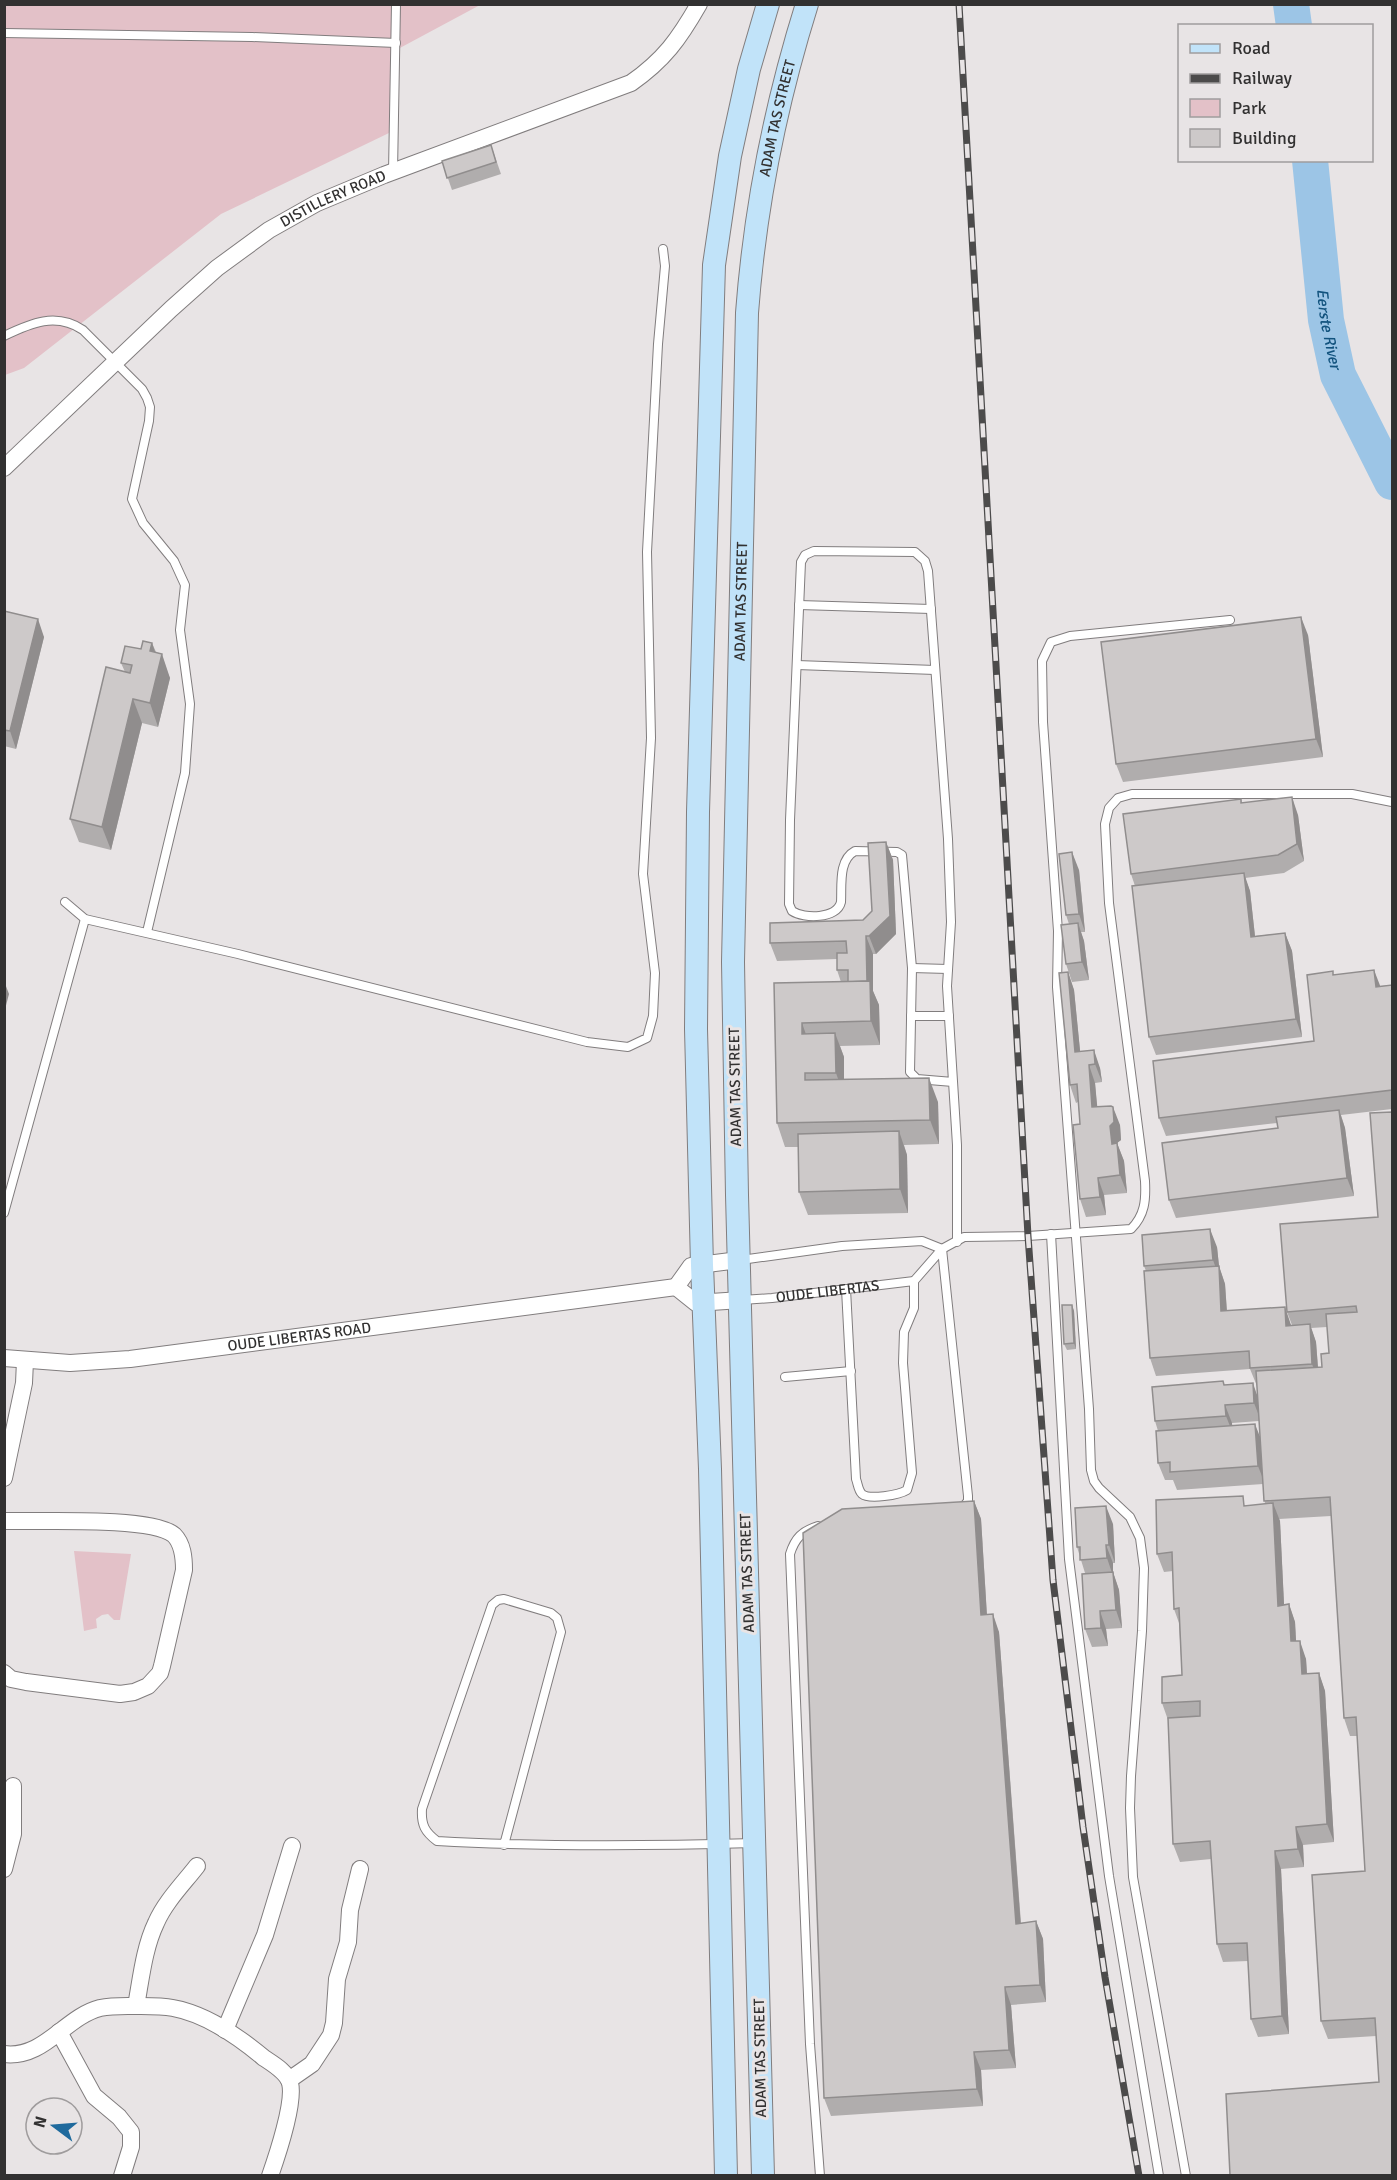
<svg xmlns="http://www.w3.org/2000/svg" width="1397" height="2180" font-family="Signika,sans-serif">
	<rect width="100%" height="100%" fill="#e8e4e5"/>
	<g fill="#e3c1c8">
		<path d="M5,5h475l-82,44 -9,84 -168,81 -197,154 -19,7z"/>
		<path d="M74,1551l57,3 -11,66h-6l-6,-6 -6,1 -6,4 1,9 -13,3z"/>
	</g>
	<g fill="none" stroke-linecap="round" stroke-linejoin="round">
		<g stroke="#9cc5e6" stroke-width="36">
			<path d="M1291,4l3,22"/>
			<path id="s1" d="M1310,160l16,160 12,55 54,107"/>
		</g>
		<defs>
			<g id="service">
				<path d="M4,33l248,4 144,6"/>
				<path d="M393,172l3,-168"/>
				<path d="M4,336c27,-13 52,-24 79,-6l59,59 5,9 3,9 -1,14 -17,78 11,24 31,38 11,24 -5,45 10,74 -5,69 -38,159"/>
				<path d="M799,605l132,4"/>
				<path d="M797,665l138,5"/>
				<path d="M65,902l20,17 153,35 349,88 41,5 19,-9 6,-22 2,-43 -12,-99 8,-136 -4,-186 11,-208 7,-78 -2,-17"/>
				<path d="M912,968l36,1"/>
				<path d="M911,1016h38"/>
				<path d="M953,1082l-36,-3 -7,-7 2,-104 -10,-113 -5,-3 -42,-1c-17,9 -13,35 -14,51 -4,17 -37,17 -49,9l-3,-7 1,-84 11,-258 4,-7 9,-4 101,1 10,9 3,10 20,268 3,83 -4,64 10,159v97"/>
				<path d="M4,1213l81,-294"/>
				<path d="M1051,1234l18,325 40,317 50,300"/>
				<path d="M942,1249l26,247v5l-6,7"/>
				<path d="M741,1260l101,-14 80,-5 20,8"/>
				<path d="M846,1289l10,190c2,5 2,11 6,15 7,6 37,1 45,-4l5,-17 -9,-110 1,-31 10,-24v-27l28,-32 22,-12 64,-1 103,-7c14,-14 15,-29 14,-48l-36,-278 -4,-79 4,-16 9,-10 14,-4h220l40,8"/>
				<path id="s2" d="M742,1300l30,-2 142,-17"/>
				<path d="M785,1377l66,-6"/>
				<path d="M818,1526c-16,5 -23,12 -28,28l20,490 10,132"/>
				<path d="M504,1845l57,-213 -4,-14 -6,-5 -47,-14 -6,1 -6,5 -70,204c-1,16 3,23 15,32 106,6 211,5 317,2"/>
				<path d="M1186,2176l-53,-299 -3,-69 1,-32 11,-145 2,-63 -4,-30 -10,-21 -31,-29 -5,-7 -3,-11 -2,-61 -32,-422 1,-56 -15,-209 -1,-61 9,-19 19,-6 160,-16"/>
			</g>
			<g id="minor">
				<path id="s3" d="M4,468l167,-159 46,-41 52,-38 48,-27 67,-28 247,-92c33,-23 48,-44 68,-79"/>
				<path d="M676,1287l15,-21 48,-6"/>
				<path d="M676,1287l20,16 45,-3"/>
				<path id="s4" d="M4,1358l66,5 60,-4 546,-72"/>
				<path d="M4,1478l20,-95 1,-22"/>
				<path d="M4,1521c33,1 148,-5 170,14 9,9 10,23 10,35l-22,96 -2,7 -12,13 -14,6 -14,2 -94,-12 -15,-3 -7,-6"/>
				<path d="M4,1869l9,-35v-48"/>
				<path d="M136,2006c5,-27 8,-58 20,-83 9,-21 27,-39 41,-57"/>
				<path d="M225,2030l40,-95 27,-89"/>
				<path d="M59,2032l35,64 25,21 12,15v15l-9,29"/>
				<path d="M4,2054c40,5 61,-37 96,-46 14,-3 27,-2 41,-2 11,0 22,0 32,2 33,6 66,29 91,50 9,6 23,14 26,25 5,19 -13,73 -20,93"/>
				<path d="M289,2080l23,-16 19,-29 3,-12 3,-44 11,-37 2,-32 10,-41"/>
			</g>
			<g id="secondary">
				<path d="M726,2176l-16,-707 -8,-204 -6,-236 2,-217 16,-547 16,-109 19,-87 19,-65"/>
				<path id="s5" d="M763,2176l-26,-981 -4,-233 14,-649c8,-106 28,-207 60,-309"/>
			</g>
		</defs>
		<use href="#service" stroke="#817d7e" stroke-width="10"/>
		<use href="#minor" stroke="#817d7e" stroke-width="18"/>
		<use href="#secondary" stroke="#817d7e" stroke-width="24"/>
		<use href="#service" stroke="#fff" stroke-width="8"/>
		<use href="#minor" stroke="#fff" stroke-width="16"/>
		<use href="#secondary" stroke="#c1e3f9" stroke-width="22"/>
		<defs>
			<path id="rail" d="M959,4l69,1232 25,344 30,247 22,150 34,199"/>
		</defs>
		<use href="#rail" stroke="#4c4b4b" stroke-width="7"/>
		<use href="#rail" stroke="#e8e4e5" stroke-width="4.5" stroke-dasharray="14" stroke-linecap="butt"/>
	</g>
	<g fill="#b0adad" fill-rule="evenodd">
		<path d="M491,145l10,29 -49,16 -10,-29z"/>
		<path d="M4,611l40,26 -28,112 -12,-3z"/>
		<path d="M1308,635l15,122 -200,25 -7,-18z"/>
		<path d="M152,643l4,9 14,26 -12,49 -16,-4 -31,127 -32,-8 -9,-23 55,-147 -4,-9z"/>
		<path d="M1241,799l1,4 56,12 6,46 -20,12 -39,5 5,13 5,45 30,-3 7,18 10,86 -146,18 -7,-18 -14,-151 -4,-12z"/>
		<path d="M886,842l7,18 3,74 -20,20h-3v37l6,14 1,40 -40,1 4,11v23l94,22 1,42 -35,1 3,10 1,58 -100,2 -9,-23 -1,-45h-13l-8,-24 -3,-140 67,-1 -4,-12v-11l-60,2 -7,-18 93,-23 9,-9z"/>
		<path d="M1079,870l6,62h-4l3,9 5,39 -17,2 -6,-18 3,-40 -3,-9z"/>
		<path d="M1068,972l6,18 6,61 20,17 2,14 -7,1 2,24 23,18 1,15 -4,3 7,18 3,32 -23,2 2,20 -20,2 -6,-18v-75l-2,-22 -2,1 -6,-18z"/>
		<path d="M1334,975l46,11 12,-1v124l-51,6 4,13 9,68 -178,22 -7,-18 109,-72 -1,-5 -111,13 -7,-18 155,-77z"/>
		<path d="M1392,1112l-13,970 -3,-46 -48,3 -7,-18 44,-150 -8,-135h-7l-6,-18 -13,-202 -52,3 1,2 4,84 5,-1 6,18 1,19 10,18 1,15 12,-1 6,18 9,151 -31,3 1,22 -23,2 8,165 -31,3 -7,-18 -3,-58 -25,1 -6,-18 -6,-85 -31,3 -7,-18 -5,-124 -6,-17 20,-28 -3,-52 -5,-14 -1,-38 -9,1 -7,-18 90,-48 18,-2 -2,-20 -86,6 -4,-10h-8l-7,-17v-32l-3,-10 70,-36 32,9v-8l-7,-17 -94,7 -6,-18 -4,-87 -2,-5 73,-19 2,19 6,18 2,27 65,14 -5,-13 91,-95zM1327,1327l2,26 -7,14h-4l-2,-25 -5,-14zM1259,1421l1,15 -28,-11v-2z"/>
		<path d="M1072,1305l2,6 2,38 -9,1 -3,-6z"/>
		<path d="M974,1501l7,18 6,96 12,17 22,291 15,-2 7,18 3,63 -35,3 5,63 -35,2 2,36 -152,10 -7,-18z"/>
		<path d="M1113,1524l2,39h-2v9l6,18 3,38 -16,1 2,17 -16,1 -7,-18v-56l-8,-26z"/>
	</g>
	<g fill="#908d8d">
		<path d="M1301,617l7,18 15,122 -7,-18z"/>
		<path d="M38,619l6,18 -28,112 -6,-18z"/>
		<path d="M152,643l7,20 3,-9 8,24 -12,49 -8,-24v-52z"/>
		<path d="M133,699l9,24 -31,127 -9,-23z"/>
		<path d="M1292,797l6,18 6,46 -7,-17z"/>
		<path d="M886,842l7,18 3,74 -20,20 -7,-18z"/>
		<path d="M1072,852l7,18 6,62 -6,-18z"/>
		<path d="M1244,873l6,18 7,64 -6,-18z"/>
		<path d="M1078,923l6,18 5,39 -7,-18z"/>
		<path d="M1285,933l7,18 10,86 -6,-18z"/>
		<path d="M866,936l7,18v37l6,14 1,40 -9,-24 -4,-40z"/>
		<path d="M1374,970l7,18 -5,-1z"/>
		<path d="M1068,972l6,18 8,80 -7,-18z"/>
		<path d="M4,981l5,13 -5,19z"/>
		<path d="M802,1023l8,23 -8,-12z"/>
		<path d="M835,1033l9,24v39l-8,-23z"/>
		<path d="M1094,1050l6,18 2,14 -7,-18z"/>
		<path d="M1089,1065l6,18 4,42 -7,-18z"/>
		<path d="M929,1078l9,24 1,42 -9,-24z"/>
		<path d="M1113,1107l7,18 1,15 -4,3 7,18 3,32 -7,-18 -8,-31 -2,-18z"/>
		<path d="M1339,1110l6,18 9,68 -7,-18z"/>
		<path d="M899,1131l8,24 1,58 -8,-24z"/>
		<path d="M1098,1178l6,17 2,20 -6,-18z"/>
		<path d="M1210,1229l7,18 2,19 6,18 3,45 -7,-18 -2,-34 -6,-17z"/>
		<path d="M1072,1305l2,6 2,38 -2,-6z"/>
		<path d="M1285,1307l6,18 2,19 -7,-18z"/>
		<path d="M1310,1324l6,18 3,40 -7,-18z"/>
		<path d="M1253,1383l6,18 2,20 -7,-18z"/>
		<path d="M1225,1405l7,18 1,11 -7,-18z"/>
		<path d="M1255,1424l7,18 3,42 -7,-18z"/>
		<path d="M974,1501l7,18 7,114 -7,-18z"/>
		<path d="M1273,1503l7,18 5,103 -7,-18z"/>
		<path d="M1106,1506l7,18 2,39 -6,-18z"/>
		<path d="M1106,1545l7,18v9l6,18 3,38 -6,-18 -3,-34 -6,-18z"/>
		<path d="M1289,1604l6,18 2,37 -6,-18z"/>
		<path d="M1100,1611l6,18 2,17 -7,-18z"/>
		<path d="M993,1614l6,18 23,309 -6,-17z"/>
		<path d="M1300,1641l6,18 2,33 -6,-18z"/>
		<path d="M1319,1673l6,18 9,151 -7,-18z"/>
		<path d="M1296,1827l7,18 1,22 -6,-18z"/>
		<path d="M1275,1851l6,18 8,165 -7,-18z"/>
		<path d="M1036,1921l7,18 3,63 -6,-17z"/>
		<path d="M1005,1987l6,18 5,63 -7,-18z"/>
		<path d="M974,2052l7,18 2,36 -6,-17z"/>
	</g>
	<g fill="#cdc9c9" stroke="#908d8d" stroke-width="1.5">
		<path d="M491,145l5,17 -49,16 -5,-17z"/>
		<path d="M4,611l34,8 -28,112 -6,-1z"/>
		<path d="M1301,617l15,122 -200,25 -15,-122z"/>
		<path d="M143,641l9,2 -2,8 12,3 -12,49 -17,-4 -31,128 -32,-8 36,-152 24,6 2,-8 -11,-2 4,-17 16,3z"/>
		<path d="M1292,797l5,47 -19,11 -147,19 -8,-60 118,-15v4z"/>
		<path d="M886,842l4,74 -21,20h-3l1,45 -19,1v-12h-11v-17h10l-1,-12 -76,2v-20l93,-3 9,-9 -4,-68z"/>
		<path d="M1072,852l7,62 -13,1 -7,-61z"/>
		<path d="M1244,873l7,64 34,-4 11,86 -147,18 -17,-151z"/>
		<path d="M1078,923l4,39 -16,2 -5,-39z"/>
		<path d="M1374,970l2,17 16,-2v105l-233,28 -6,-57 161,-20 -7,-66 26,-4v4z"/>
		<path d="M1068,972l7,80 19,-2 1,14 -6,1 3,42 19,-1 2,1 1,15 -4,4 2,18 5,-1 3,32 -22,3 2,19 -20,2 -7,-74 7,-1 -3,-40 -7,1 -11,-112z"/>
		<path d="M870,981l1,40 -69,2v11l33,-1 1,40h-31v7l124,-2 1,42 -153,3 -3,-140z"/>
		<path d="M1339,1110l8,68 -178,22 -7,-57 116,-15 -2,-11z"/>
		<path d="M1392,1112v1063h-162l-4,-81 153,-12 -4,-64 -54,3 -9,-146 53,-4 -9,-154 -12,1 -14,-221 -66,4 -8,-130 66,-4 -1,-13 8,-1 -3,-39 31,-2 -1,-6 -69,6 -7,-88 98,-7 -8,-104z"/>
		<path d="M899,1131l1,58 -101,3 -1,-58z"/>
		<path d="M1210,1229l3,31 -69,6 -2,-31z"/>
		<path d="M1219,1266l2,45 64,-4 1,19 24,-2 2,40 -62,4 -1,-17 -99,7 -6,-87z"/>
		<path d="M1062,1305h10l2,38 -10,1z"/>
		<path d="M1223,1381l1,4 29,-2 1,20 -29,2 1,11 -71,5 -3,-34z"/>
		<path d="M1255,1424l3,42 -88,6v-10l-12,1 -2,-32z"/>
		<path d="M1243,1496l1,10 29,-3 5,103 11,-2 2,37h9l2,33 17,-1 8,151 -31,3 2,22 -23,2 7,165 -31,3 -4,-76 -30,1 -7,-103 -37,3 -5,-126 32,-2v-15l-38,2v-26l20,-2 -3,-67 -5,1 -2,-57 -15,2 -1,-54z"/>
		<path d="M974,1501l7,114 12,-1 23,310 20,-3 4,64 -35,2 4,63 -35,2 3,37 -153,9 -21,-565 39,-24z"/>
		<path d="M1106,1506l3,39h-3l1,13 -27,2v-13h-3l-2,-39z"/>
		<path d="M1113,1572l3,38 -16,1 1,17 -16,1 -3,-55z"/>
	</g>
	<g text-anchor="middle" stroke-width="6" stroke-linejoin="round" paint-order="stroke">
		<g font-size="15" fill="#323131" stroke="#e8e4e5">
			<text dy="5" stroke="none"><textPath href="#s5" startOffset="2061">ADAM TAS STREET</textPath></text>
			<text dy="5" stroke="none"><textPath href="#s3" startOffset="428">DISTILLERY ROAD</textPath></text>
			<text dy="5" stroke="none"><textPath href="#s5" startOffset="1575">ADAM TAS STREET</textPath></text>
			<text transform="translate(735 1087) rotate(-91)" y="5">ADAM TAS STREET</text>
			<text dy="5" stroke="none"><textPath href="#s2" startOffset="86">OUDE LIBERTAS</textPath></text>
			<text dy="5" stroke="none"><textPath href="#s4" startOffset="297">OUDE LIBERTAS ROAD</textPath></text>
			<text transform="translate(747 1573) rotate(-92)" y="5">ADAM TAS STREET</text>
			<text transform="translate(760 2058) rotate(-91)" y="5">ADAM TAS STREET</text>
		</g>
		<g font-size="16" font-style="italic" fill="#12537e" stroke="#e8e4e5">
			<text dy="6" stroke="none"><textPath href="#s1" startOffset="170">Eerste River</textPath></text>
		</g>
	</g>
	<rect width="1397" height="2180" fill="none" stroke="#323131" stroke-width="12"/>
	<rect x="1178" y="24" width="195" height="138" fill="#e8e4e5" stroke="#9f9c9d" stroke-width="1.5"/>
	<rect x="1190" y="44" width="30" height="9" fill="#c1e3f9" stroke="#9f9c9d" stroke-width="1.5"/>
	<text x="1232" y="54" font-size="18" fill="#323131">Road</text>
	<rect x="1190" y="74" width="30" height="9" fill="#4c4b4b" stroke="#9f9c9d" stroke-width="1.5"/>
	<text x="1232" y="84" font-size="18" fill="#323131">Railway</text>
	<rect x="1190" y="99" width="30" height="18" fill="#e3c1c8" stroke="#9f9c9d" stroke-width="1.5"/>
	<text x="1232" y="114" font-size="18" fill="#323131">Park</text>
	<rect x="1190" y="129" width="30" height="18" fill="#cdc9c9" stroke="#9f9c9d" stroke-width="1.5"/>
	<text x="1232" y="144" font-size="18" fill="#323131">Building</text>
	<g transform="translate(54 2126) rotate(286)"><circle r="28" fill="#e8e4e5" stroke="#9f9c9d" stroke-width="1.5"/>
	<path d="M0-4.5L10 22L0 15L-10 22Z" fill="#1f6a9d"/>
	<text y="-9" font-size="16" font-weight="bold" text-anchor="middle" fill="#323131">N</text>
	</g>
</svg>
